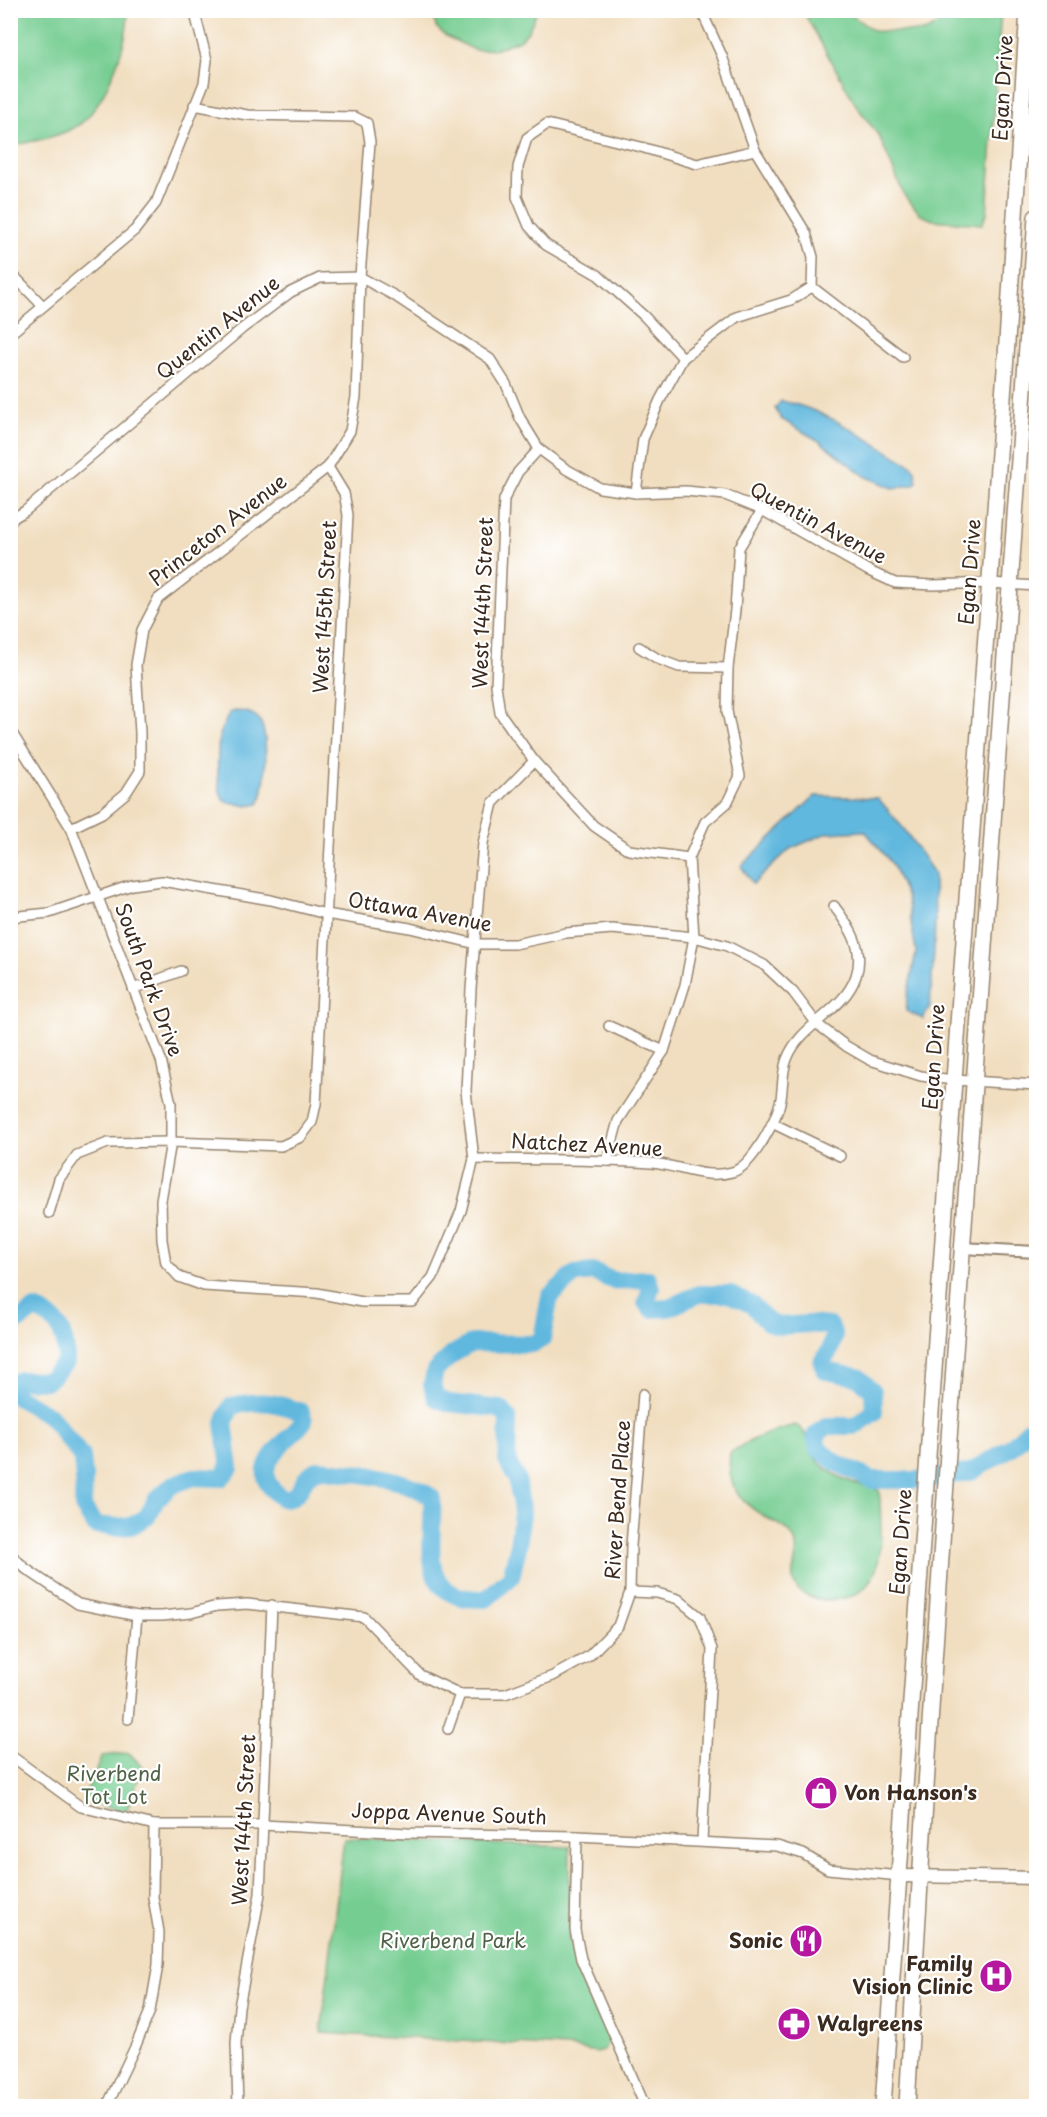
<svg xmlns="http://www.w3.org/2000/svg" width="1047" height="2117" font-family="'Playpen Sans',sans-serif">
	<rect width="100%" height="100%" fill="#fff"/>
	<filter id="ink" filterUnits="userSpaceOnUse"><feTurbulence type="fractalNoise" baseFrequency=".0167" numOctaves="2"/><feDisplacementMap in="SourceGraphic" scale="12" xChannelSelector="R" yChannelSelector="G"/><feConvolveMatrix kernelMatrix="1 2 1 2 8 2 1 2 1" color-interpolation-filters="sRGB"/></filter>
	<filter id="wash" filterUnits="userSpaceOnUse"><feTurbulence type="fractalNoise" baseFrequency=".008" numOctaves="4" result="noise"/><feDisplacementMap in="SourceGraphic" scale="24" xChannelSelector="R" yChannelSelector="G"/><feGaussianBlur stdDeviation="1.35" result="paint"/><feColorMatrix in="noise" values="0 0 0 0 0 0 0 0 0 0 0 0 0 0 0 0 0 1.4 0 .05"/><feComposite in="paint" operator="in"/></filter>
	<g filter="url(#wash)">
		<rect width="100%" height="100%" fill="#f1dec0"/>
		<g fill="#76cd92" stroke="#587c58" stroke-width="1.5">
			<path d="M11,10h116c5,27 -25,103 -50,116 -20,12 -44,15 -66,20z"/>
			<path d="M432,11v-1l105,1 -9,21 -9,8 -23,9 -21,1 -29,-14 -10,-9z"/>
			<path d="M803,11h48l3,6 20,14 51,1 23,-13 3,-8h50l-14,202 -5,11 -49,-4 -12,-5 -17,-20 -25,-59 -23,-31z"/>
			<path d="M795,1425c15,6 12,24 22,35 8,10 25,19 37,23 9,3 19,2 26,9 0,47 12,108 -54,108 -11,0 -26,-5 -31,-15 -8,-13 8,-31 -2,-48 -4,-8 -14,-12 -21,-16 -30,-17 -46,-31 -42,-68 20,-14 41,-22 65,-28z"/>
			<path d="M129,1753l14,14 -17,45 -43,-12 19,-44z"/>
			<path d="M344,1838l226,9 -1,95 42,95 -7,13 -8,2 -29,-5 -246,-14z"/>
		</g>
		<g fill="#61b8de" stroke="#4e717e" stroke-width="1.5">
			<path d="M781,401c44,7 91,42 130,64l4,5 2,12 -5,3 -19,3 -28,-12 -46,-35 -38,-22 -6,-11z"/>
			<path d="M235,711c9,0 17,1 23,7 12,14 8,70 1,86l-12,2 -23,-5c-9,-11 -7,-57 -3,-70 2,-6 6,-12 8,-18z"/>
			<path d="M815,796l63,2 26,31 30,44 1,48 -1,30 -4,55 -7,13 -17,-8 1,-14 9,-45 -9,-54 -15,-34 -27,-33 -38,2 -37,16 -37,35 -12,-18z"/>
		</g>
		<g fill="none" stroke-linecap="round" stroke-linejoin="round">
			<path stroke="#61b8de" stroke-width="18" d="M10,1327l25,-18c25,9 32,28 31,53l-19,19 -26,-1 -9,3v11l38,22 32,41 2,18 -1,32 12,18 20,2 16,-1 16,-9 9,-17 16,-15 22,-8 27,1 9,-10 -6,-45 7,-17c29,-6 42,-5 70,6l3,9c-15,21 -59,45 -27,73 3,3 7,6 12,4 10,-3 12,-13 18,-21 3,-3 7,-6 11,-8 36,4 86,7 114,29 3,47 -18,104 54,101l25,-22 7,-30 4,-35 -5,-33 -10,-18 1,-43 -7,-9 -52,-6 -13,-5 -4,-13 3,-14 18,-17 19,-11 61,1 9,-5 8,-43 25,-22 18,-2 21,9 34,-2 3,9 -5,15 6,6 16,-1 31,-14h30l23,11 16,17 12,4 27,-2 22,2 5,8 -4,16 -8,12 3,9 33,6 15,14 1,21 -19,14h-28l-12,10 3,12 17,14 37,18h53l46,-8 39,-24 26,-25"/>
		</g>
	</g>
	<g filter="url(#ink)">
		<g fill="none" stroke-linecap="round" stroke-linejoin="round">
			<defs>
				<g id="minor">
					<path d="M10,272l33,34"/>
					<path d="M812,287l91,70"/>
					<path d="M10,334l125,-104 21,-27 48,-120 3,-23 -13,-50"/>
					<path d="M683,358l-39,-42 -46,-41 -52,-30 -17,-19 -12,-29 1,-30 9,-29 20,-14 94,23 56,17 58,-14"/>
					<path d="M636,493l7,-54 17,-39 23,-42 54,-41 54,-17 21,-13 1,-30 -7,-24 -51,-83 -33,-94 -21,-46"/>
					<path d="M10,520l15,-9 218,-183 48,-36 29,-14 40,-1 35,19 95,63 16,25 14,34 19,31 27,20 34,19 36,5 50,-2 39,4 37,15 107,61 26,12 38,2 57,-2 46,3"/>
					<path d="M639,647l19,12 21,8 49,1"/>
					<path d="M10,730l61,98 90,232 10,43v39l-10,58 1,40 4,23 13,14 25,9 113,7 45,9h51l20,-25 28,-66 13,-52 -8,-68 5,-102 12,-146 10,-40 41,-42 -34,-48 -4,-28 8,-186 14,-27 21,-23"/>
					<path d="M534,761l60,65 35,24 60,8"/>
					<path d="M71,828l31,-15 24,-20 14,-22v-38l-4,-68 6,-35 16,-31 170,-132 22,-36 6,-34 4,-120 10,-135 -3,-19 -12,-6 -108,-2 -53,-10"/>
					<path d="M10,917l39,-4 83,-28 30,-4 109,19 55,14 84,14 66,16h39l51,-11 46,-4 82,8 33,9 37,19 29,27 24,32 29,22 24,14 51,16 33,4 82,5"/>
					<path d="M133,989l48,-18"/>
					<path d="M609,1026l55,25"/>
					<path d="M772,1123l68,33"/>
					<path d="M474,1159c59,1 118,0 177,4 28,2 53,17 81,9 20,-5 45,-53 49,-73 2,-13 1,-28 6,-40 13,-35 57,-47 69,-83 9,-27 -6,-49 -22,-70"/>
					<path d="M607,1161l11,-40 46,-70 21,-66 9,-48 -5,-79 16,-36 22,-19 13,-27 -13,-65 1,-43 7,-58 4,-62 23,-38"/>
					<path d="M49,1213l10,-34 18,-24 31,-12 63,-1 110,4 20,-9 11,-15 4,-18 32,-589 -4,-22 -16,-26"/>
					<path d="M10,1554l16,15 52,35 59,12h25l29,-3 26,-7 30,-2 117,13 56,58 40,19h45l48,-18 36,-20 29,-30 12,-34 1,-46 12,-152"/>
					<path d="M630,1592l27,1 21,6 22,18 12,32 -10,192"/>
					<path d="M128,1719l9,-103"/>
					<path d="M448,1729l12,-35"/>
					<path d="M10,1755l71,52 73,18h109l145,8 169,3 200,10 26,8 25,15 72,7"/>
					<path d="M577,1836l-2,94 6,29 64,147"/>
					<path d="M107,2106l29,-61 14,-34 8,-46 1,-33 -6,-35 1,-72"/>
					<path d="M238,2106l-2,-63 3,-36 21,-113 12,-289"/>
				</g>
				<path id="tertiary" d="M962,1248l74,4"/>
				<path id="secondary" d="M900,1876l136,2"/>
				<g id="trunk">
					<path d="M883,2106l71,-1026 53,-738 21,-332"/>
					<path d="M907,2106c35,-630 86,-1259 129,-1889"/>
				</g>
			</defs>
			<use href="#minor" stroke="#96846f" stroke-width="12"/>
			<use href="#tertiary" stroke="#96846f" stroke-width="14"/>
			<use href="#secondary" stroke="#96846f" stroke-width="15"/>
			<use href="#trunk" stroke="#96846f" stroke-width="18"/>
			<use href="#minor" stroke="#fff" stroke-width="9"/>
			<use href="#tertiary" stroke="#fff" stroke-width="10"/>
			<use href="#secondary" stroke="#fff" stroke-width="12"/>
			<use href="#trunk" stroke="#fff" stroke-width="15"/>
		</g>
	</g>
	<defs>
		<symbol id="shop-disc" viewBox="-11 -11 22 22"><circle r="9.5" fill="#b5179e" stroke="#fff"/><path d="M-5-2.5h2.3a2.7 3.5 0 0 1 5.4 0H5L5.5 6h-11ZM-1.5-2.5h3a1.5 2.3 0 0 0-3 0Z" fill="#fff"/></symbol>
		<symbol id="restaurant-disc" viewBox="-11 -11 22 22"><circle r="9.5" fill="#b5179e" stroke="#fff"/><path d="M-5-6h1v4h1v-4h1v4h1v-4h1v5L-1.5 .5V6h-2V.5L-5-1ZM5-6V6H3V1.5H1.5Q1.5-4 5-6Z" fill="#fff"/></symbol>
		<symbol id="hospital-disc" viewBox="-11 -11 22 22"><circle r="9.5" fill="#b5179e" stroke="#fff"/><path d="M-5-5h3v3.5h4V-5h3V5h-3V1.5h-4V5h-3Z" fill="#fff"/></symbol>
		<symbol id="pharmacy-disc" viewBox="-11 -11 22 22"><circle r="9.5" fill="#b5179e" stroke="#fff"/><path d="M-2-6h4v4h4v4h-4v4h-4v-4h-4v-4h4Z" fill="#fff"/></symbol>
	</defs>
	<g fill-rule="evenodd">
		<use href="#shop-disc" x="802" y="1774" width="38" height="38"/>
		<use href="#restaurant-disc" x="787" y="1922" width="38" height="38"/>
		<use href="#hospital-disc" x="977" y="1957" width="38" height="38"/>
		<use href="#pharmacy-disc" x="775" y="2005" width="38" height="38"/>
	</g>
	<g text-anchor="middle" stroke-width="4.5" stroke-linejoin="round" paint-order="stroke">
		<g font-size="20" fill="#3b2a1e" stroke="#fff">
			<text transform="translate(1003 88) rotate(-87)" y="7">Egan Drive</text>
			<text transform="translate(218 328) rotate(-39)" y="7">Quentin Avenue</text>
			<text transform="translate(818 523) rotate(28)" y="7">Quentin Avenue</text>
			<text transform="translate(218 530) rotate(-38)" y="7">Princeton Avenue</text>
			<text transform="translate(970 572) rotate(-86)" y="7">Egan Drive</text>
			<text transform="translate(483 603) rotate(-88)" y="7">West 144th Street</text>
			<text transform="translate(325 607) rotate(-87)" y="7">West 145th Street</text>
			<text transform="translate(420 912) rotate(10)" y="7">Ottawa Avenue</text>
			<text transform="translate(149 980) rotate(70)" y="7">South Park Drive</text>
			<text transform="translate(934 1057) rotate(-86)" y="7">Egan Drive</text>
			<text transform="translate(587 1145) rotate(3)" y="7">Natchez Avenue</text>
			<text transform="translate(618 1500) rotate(-86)" y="7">River Bend Place</text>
			<text transform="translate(901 1542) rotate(-86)" y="7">Egan Drive</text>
			<text transform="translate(449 1814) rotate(2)" y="7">Joppa Avenue South</text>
			<text transform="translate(244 1820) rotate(-87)" y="7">West 144th Street</text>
		</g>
		<g font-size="20" fill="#506347" stroke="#fff">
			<text x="114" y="1781">Riverbend<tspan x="114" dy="23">Tot Lot</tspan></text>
			<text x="453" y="1948">Riverbend Park</text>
		</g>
		<g font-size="20" font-weight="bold" fill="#3b2a1e" stroke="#fff" text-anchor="start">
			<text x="844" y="1800">Von Hanson's</text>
			<text x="783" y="1948" text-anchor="end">Sonic</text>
			<text x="973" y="1971" text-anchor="end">Family<tspan x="973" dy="23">Vision Clinic</tspan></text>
			<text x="817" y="2031">Walgreens</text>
		</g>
	</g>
	<rect width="1047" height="2117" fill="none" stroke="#fff" stroke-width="36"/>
</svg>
